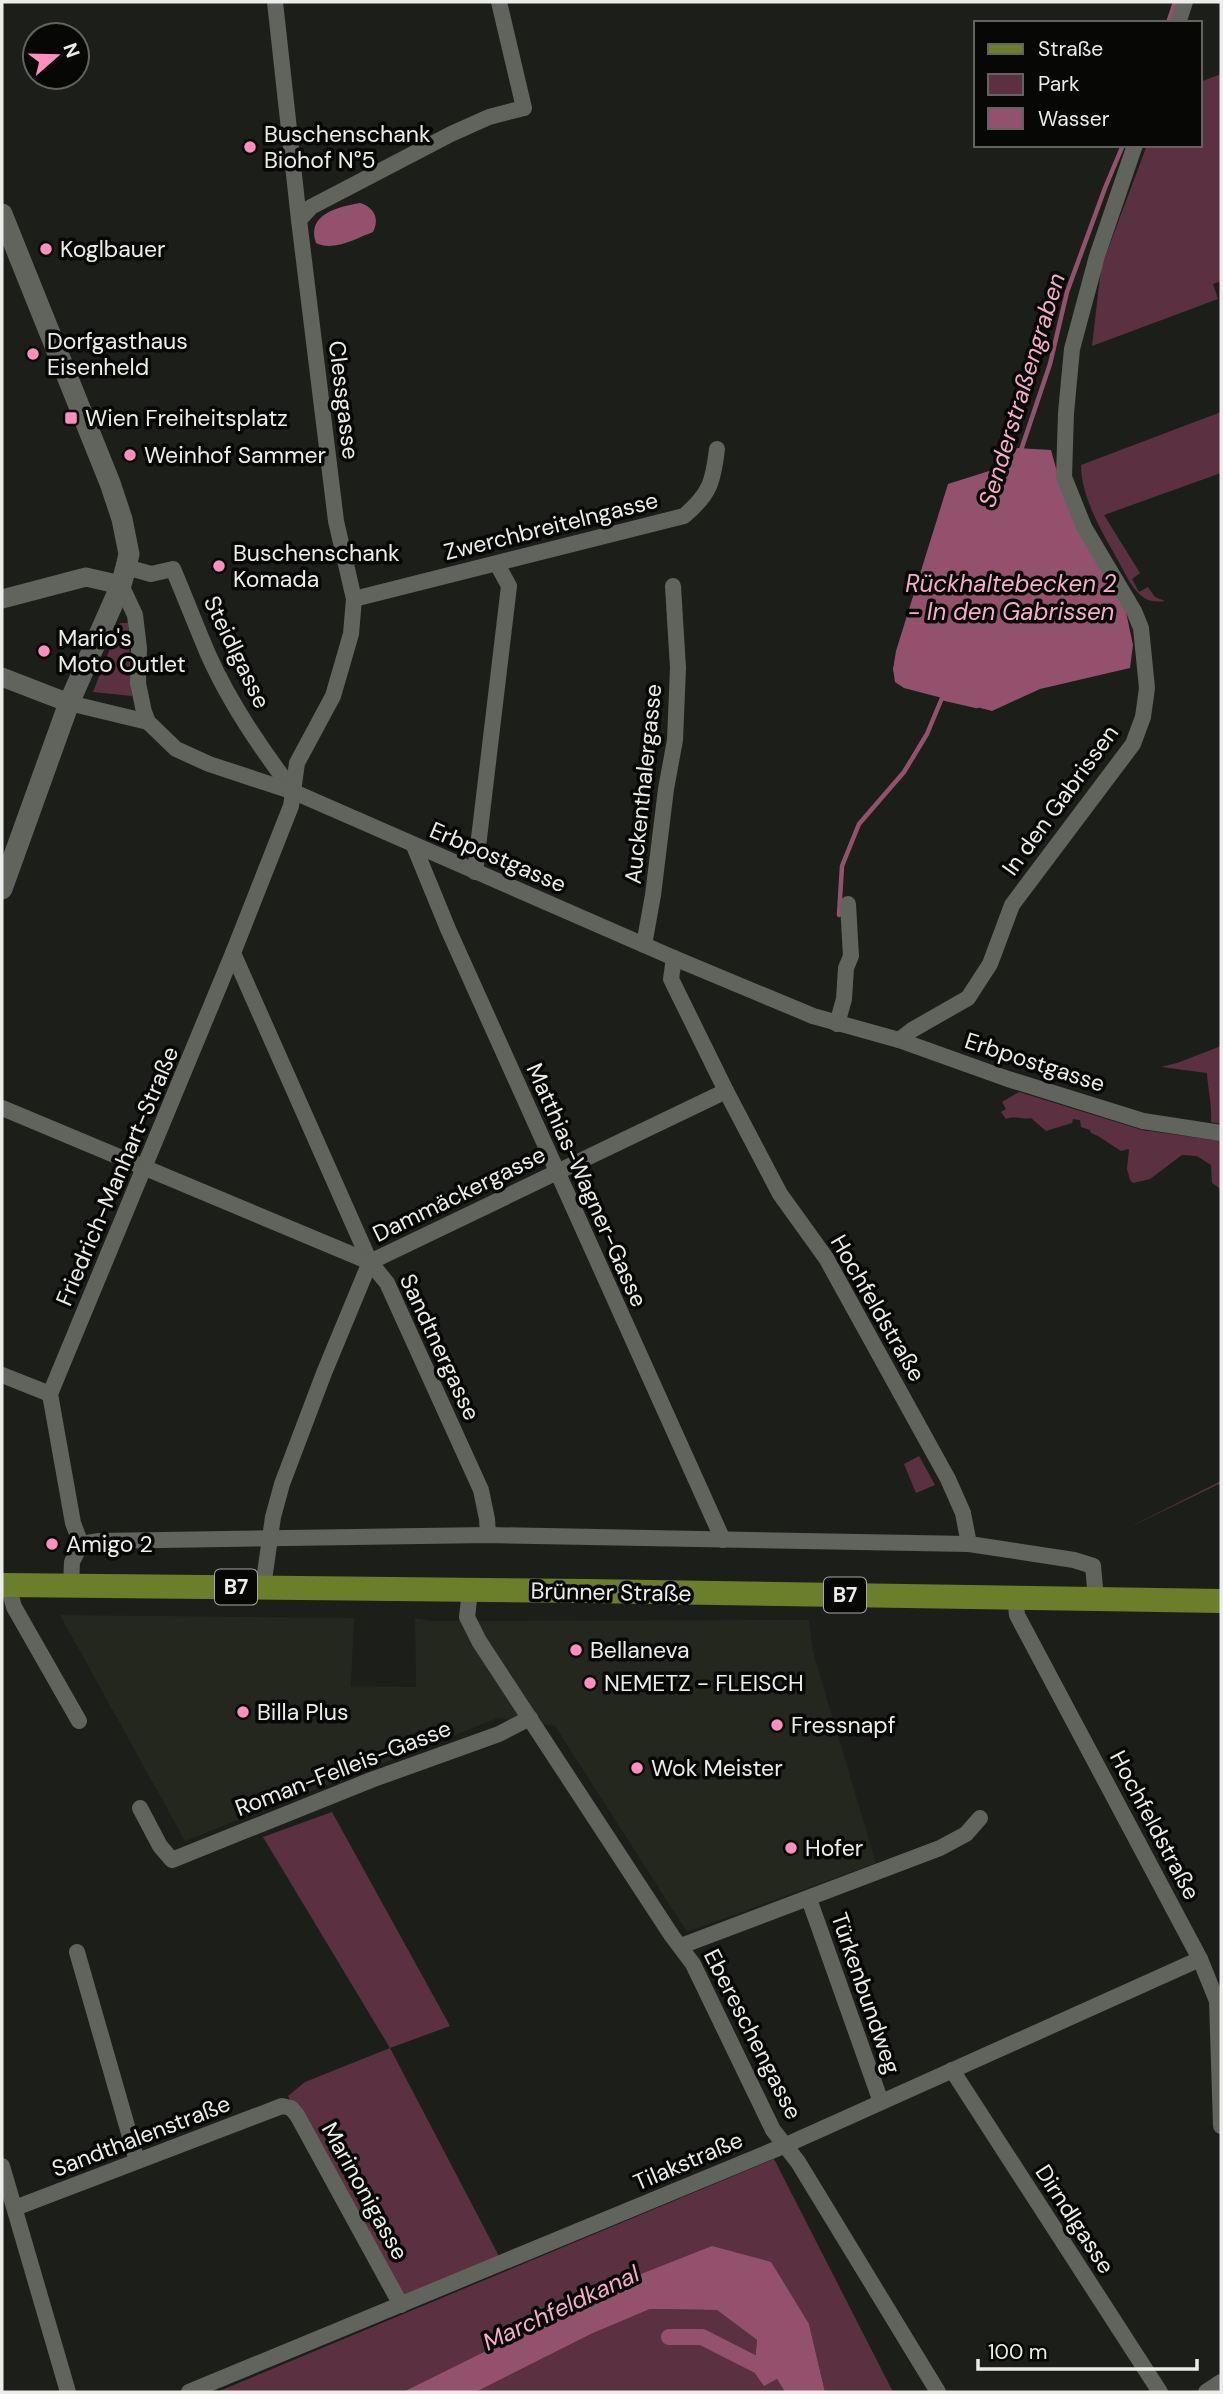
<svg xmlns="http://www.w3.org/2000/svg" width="1223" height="2394" font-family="'DM Sans',sans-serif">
	<rect width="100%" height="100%" fill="#1c1e1a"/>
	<path fill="#23271d" d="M60,1615l294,3 -3,68 65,1 -1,-69 17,3 377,-1 4,32 63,211 -189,69 -132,-206 -57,-8 -313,123z"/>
	<g fill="#5b3142">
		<path d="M1221,74v207l-8,3 5,15 -126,47 9,-78 46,-123h53v-63z"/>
		<path d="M1221,412v61l-117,42 36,58 -8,6 7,13 9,-5 7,10 10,4c-18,3 -26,-5 -36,-20 -17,-34 -48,-77 -48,-116z"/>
		<path d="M120,623h8l4,73 -39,-4z"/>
		<path d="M1221,1046v78l-10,-2c1,-17 -3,-32 -4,-49l-46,-6 16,-4z"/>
		<path d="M1019,1092l123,38 79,11v48l-9,-6 -1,-18 -14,-9 -15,-1 -32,24 -17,4 -3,-3 -3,-11 2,-20 -8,2 -23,-15 -7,-3 -1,-3 -9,-3 -1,-7 -7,-1 -1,4 -26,8 -15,-13c-9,2 -16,-3 -25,1l-5,-7 5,-3 -4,-7z"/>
		<path d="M919,1456l16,29 -19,8 -12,-29z"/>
		<path d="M1221,1481v2l-95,46z"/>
		<path d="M332,1812l118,214 -60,22 110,210 -96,41 -116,-203 17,-14 85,-34 -127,-211z"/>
		<path d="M774,2159l119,233h-68l-16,-68 -211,-33 -72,40 -123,61h-186z"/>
		<path d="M650,2309l67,1 40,30 -3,32 10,13 13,-6 8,13h-309l115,-58z"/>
	</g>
	<g fill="#93516d">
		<path d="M360,203c14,4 20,16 13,29 -16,6 -40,20 -57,11 -10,-29 22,-36 44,-40z"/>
		<path d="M1017,448l34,2 10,36 65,126 7,33 -3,23 -90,21 -48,22 -88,-23 -9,-6 -2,-13 3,-18 52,-167 60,-19z"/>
		<path d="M712,2246l59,16 38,62 16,68h-40l-8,-13 -13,7 -10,-14 3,-32 -40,-30 -67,-1 -59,25 -115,58h-73l123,-61 72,-40z"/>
	</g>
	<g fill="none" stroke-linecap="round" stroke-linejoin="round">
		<g stroke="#93516d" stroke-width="4.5">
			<path d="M1168,23l7,-21"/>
			<path d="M1020,453l30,-89 17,-72 38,-104 18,-43"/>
			<path d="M839,915l3,-49 17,-42 45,-52 23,-38 15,-36 35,8"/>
		</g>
		<path stroke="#93516d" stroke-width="16" d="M669,2337h33l69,35"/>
		<g stroke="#61635d" stroke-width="16">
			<path d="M1178,23l7,-21"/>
			<path d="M299,220l12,-13 140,-73 38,-17 35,-9 -25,-106"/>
			<path d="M126,567l25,7 22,-5c12,28 23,57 35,85 22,50 53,95 86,138"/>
			<path d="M121,585l14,30 4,33 -1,35 6,29 4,10 28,27 33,15 85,28 380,166 139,58 86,24 109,39 135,42 78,12"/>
			<path d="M354,599l330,-83c26,-22 29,-34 33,-67"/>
			<path d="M69,703l79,19"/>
			<path d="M414,846l34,83 275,611"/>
			<path d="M475,872l34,-286 -12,-22"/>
			<path d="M644,945l9,-50 13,-106 9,-49 3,-72 -5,-82"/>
			<path d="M233,953l137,309 17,21 94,207 6,29 1,16"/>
			<path d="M674,958l-3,21 55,112 54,103 46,64 122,221 15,34 6,31"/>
			<path d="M837,1024l7,-25 2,-31 5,-12 -3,-52"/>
			<path d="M899,1040l13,-10 56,-32 22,-34 22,-59 121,-161 10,-27 4,-29 -6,-60 -7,-17 -50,-84 -20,-50 2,-64 6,-64 25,-93 38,-111"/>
			<path d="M2,1108l368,154"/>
			<path d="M2,1375l48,19"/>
			<path d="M81,1544l18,-3 389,-6 481,9 105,16 19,6 3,32"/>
			<path d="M8,1585l6,22 65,114"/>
			<path d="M71,1585l1,-23 9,-18 -8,-21 -23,-129 183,-441 58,-147 6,-43 36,-67 18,-62 3,-35 -18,-78 -37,-301 -24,-218"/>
			<path d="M263,1587l10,-70 9,-33 42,-111 46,-111 356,-171"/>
			<path d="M470,1591l-3,26 12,24 193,295 21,28 80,166 25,32 140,230"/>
			<path d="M1015,1597l2,18 183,344 17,42 4,125"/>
			<path d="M140,1808l20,38 12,14 199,-80 128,-46 31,-16"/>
			<path d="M809,1899l72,203"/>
			<path d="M681,1946l259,-98 26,-14 14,-16"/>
			<path d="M77,1952l60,209"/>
			<path d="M952,2070l208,322"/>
			<path d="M2,2166l66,226"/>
			<path d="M15,2208l267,-102 9,2 6,7 104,190"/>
			<path d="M189,2392l597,-247 414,-186"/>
			<path d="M1206,2392l15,-10"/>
		</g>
		<g stroke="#61635d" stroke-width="19">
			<path d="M2,599l84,-22 35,8"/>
			<path d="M2,677l67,26"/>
		</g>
		<path stroke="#61635d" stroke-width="21" d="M2,214l108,269 12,36 7,35 -3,13 -5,18 -52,118 -67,186"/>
		<path stroke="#6b7e29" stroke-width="24" d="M2,1585l585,6 634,10"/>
	</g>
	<g fill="#fe8ebd" stroke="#070806" stroke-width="2.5">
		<circle cx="250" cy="147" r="7"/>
		<circle cx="46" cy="249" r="7"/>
		<circle cx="33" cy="354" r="7"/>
		<rect x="64" y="411" width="14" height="14" rx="3.5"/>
		<circle cx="130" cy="455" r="7"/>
		<circle cx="219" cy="566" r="7"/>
		<circle cx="44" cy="651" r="7"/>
		<circle cx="52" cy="1544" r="7"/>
		<circle cx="576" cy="1650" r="7"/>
		<circle cx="590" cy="1683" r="7"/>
		<circle cx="243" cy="1712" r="7"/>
		<circle cx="777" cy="1725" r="7"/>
		<circle cx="637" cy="1768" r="7"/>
		<circle cx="791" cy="1848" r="7"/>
	</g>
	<g text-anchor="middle" stroke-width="7" stroke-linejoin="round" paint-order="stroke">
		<g fill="#070806" stroke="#a7a8a6" stroke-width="2">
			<rect x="215" y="1569.5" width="42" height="35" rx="5"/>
			<rect x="824" y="1577.5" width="42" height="35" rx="5"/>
		</g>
		<g font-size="21" font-weight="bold" fill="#ecedea">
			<text x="236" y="1594">B7</text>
			<text x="845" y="1602">B7</text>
		</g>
		<g font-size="23" fill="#ecedea" stroke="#070806" text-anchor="start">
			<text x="264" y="142">Buschenschank<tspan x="264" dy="26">Biohof N°5</tspan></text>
			<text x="60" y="257">Koglbauer</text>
			<text x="47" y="349">Dorfgasthaus<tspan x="47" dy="26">Eisenheld</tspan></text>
			<text x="85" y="426">Wien Freiheitsplatz</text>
			<text x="144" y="463">Weinhof Sammer</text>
			<text x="233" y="561">Buschenschank<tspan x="233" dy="26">Komada</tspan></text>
			<text x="58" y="646">Mario's<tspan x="58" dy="26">Moto Outlet</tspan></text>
			<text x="66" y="1552">Amigo 2</text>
			<text x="590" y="1658">Bellaneva</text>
			<text x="604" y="1691">NEMETZ - FLEISCH</text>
			<text x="257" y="1720">Billa Plus</text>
			<text x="791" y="1733">Fressnapf</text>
			<text x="651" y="1776">Wok Meister</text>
			<text x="805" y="1856">Hofer</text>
		</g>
		<g font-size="23" fill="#ecedea" stroke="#070806">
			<text transform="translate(344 400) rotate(83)" y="8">Clessgasse</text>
			<text transform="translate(551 526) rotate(-14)" y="8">Zwerchbreitelngasse</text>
			<text transform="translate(237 652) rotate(64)" y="8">Steidlgasse</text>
			<text transform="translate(643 784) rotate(-84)" y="8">Auckenthalergasse</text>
			<text transform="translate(1060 800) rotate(-54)" y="8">In den Gabrissen</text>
			<text transform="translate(498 857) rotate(23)" y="8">Erbpostgasse</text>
			<text transform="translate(1035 1062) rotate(18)" y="8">Erbpostgasse</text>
			<text transform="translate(117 1176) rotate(-67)" y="8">Friedrich-Manhart-Straße</text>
			<text transform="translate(587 1185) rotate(66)" y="8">Matthias-Wagner-Gasse</text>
			<text transform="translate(459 1194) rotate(-26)" y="8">Dammäckergasse</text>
			<text transform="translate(878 1308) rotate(60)" y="8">Hochfeldstraße</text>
			<text transform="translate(440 1347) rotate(65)" y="8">Sandtnergasse</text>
			<text transform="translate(611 1592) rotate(1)" y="8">Brünner Straße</text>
			<text transform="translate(343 1768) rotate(-21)" y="8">Roman-Felleis-Gasse</text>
			<text transform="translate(1155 1825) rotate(62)" y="8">Hochfeldstraße</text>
			<text transform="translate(866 1993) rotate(71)" y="8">Türkenbundweg</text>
			<text transform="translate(753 2034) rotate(63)" y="8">Ebereschengasse</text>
			<text transform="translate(141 2136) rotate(-21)" y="8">Sandthalenstraße</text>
			<text transform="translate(688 2161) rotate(-23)" y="8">Tilakstraße</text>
			<text transform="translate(365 2191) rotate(61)" y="8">Marinonigasse</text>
			<text transform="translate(1075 2219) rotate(57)" y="8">Dirndlgasse</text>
		</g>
		<g font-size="24" font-style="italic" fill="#f9abc9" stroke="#070806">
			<text transform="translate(1022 390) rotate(-73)" y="8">Senderstraßengraben</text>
			<text x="1011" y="592">Rückhaltebecken 2<tspan x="1011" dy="28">- In den Gabrissen</tspan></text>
			<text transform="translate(561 2308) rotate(-25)" y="8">Marchfeldkanal</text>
		</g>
	</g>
	<rect width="1223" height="2394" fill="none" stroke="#ecedea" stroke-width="7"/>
	<rect x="974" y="21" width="228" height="126" fill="#070806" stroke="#636461" stroke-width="2"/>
	<rect x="988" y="44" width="35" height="10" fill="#6b7e29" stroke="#636461" stroke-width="2"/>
	<text x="1038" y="56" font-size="21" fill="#ecedea">Straße</text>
	<rect x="988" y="74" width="35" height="21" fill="#5b3142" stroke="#636461" stroke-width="2"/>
	<text x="1038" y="91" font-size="21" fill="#ecedea">Park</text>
	<rect x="988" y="108" width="35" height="21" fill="#93516d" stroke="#636461" stroke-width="2"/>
	<text x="1038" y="126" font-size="21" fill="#ecedea">Wasser</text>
	<g transform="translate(56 56) rotate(70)"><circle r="33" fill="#070806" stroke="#636461" stroke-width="2"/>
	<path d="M0-5L12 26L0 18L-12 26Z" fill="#fe8ebd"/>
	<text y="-10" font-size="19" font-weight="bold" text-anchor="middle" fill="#ecedea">N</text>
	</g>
	<path d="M978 2359v10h219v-10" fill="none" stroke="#ecedea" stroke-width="3.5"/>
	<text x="988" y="2359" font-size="21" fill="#ecedea" stroke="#070806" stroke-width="5" paint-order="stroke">100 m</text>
</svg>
